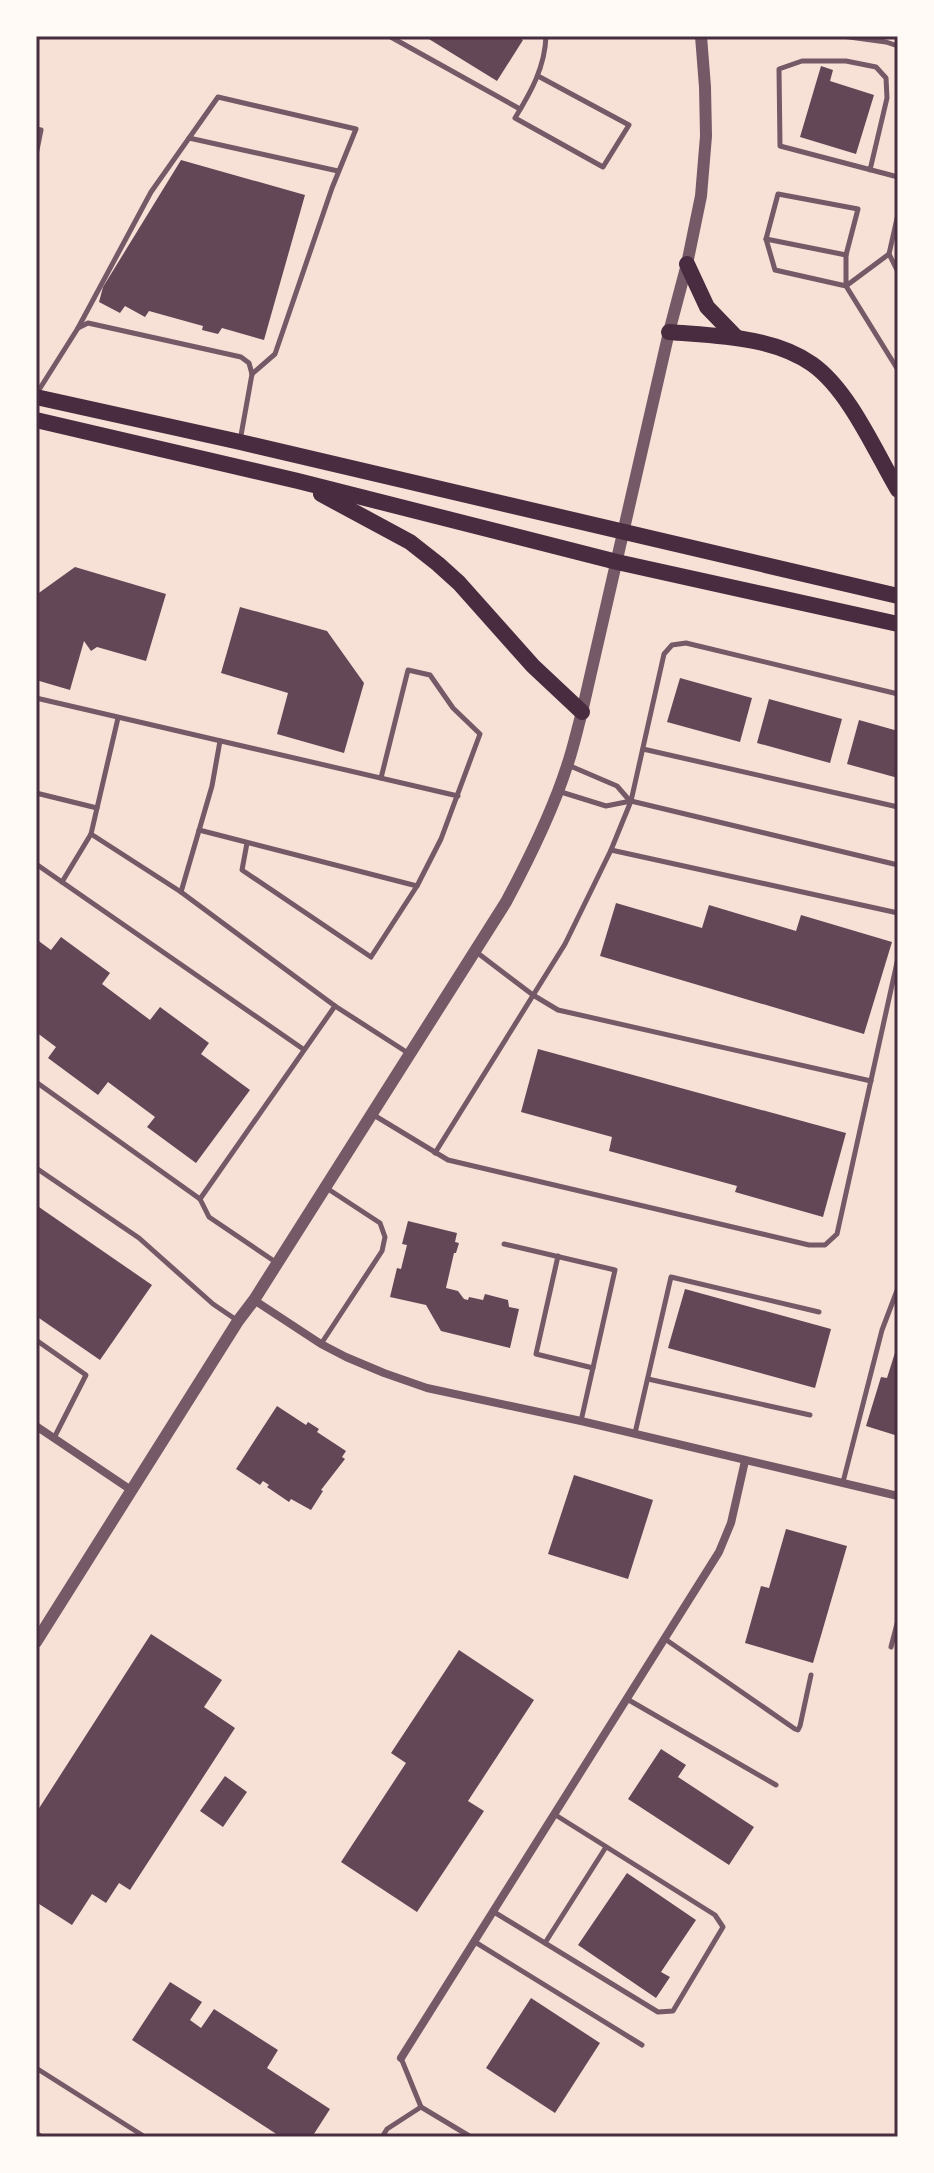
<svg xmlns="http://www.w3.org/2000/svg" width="934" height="2173" font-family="'Asap Condensed',sans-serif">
	<rect width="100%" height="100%" fill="#f7e1d7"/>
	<g fill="#644757">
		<path d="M424,36h93l6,4 -26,41z"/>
		<path d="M821,66l12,4 -3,11 44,14 -18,59 -56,-17z"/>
		<path d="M181,160l124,35 -41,145 -42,-12 -4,6 -16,-4 1,-4 -54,-15 -4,6 -20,-11 -5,7 -21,-11 4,-15z"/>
		<path d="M75,567l91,27 -20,67 -49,-14 -6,4 -7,-10 -14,49 -34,-10v-85z"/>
		<path d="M240,607l87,24 37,52 -20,70 -67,-19 11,-41 -67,-20z"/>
		<path d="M680,678l72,20 -12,44 -73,-20z"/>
		<path d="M769,699l73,20 -12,44 -73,-20z"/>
		<path d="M859,720l39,11v47l-51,-14z"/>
		<path d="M616,903l86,25 7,-23 87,26 5,-16 91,27 -28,92 -264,-78z"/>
		<path d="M61,937l49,36 -8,11 48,36 10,-13 49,36 -8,11 49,36 -54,73 -49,-36 8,-10 -47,-35 -10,13 -50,-37 8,-11 -20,-15v-93l15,11z"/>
		<path d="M538,1049l308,84 -23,84 -88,-25 2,-6 -128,-35 3,-14 -91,-25z"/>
		<path d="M36,1205l116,80 -52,75 -64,-44z"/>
		<path d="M408,1221l49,12 -2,9 4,1 -3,10h-2l-8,35 12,3 6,8 4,1 1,-3 14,3 2,-6 23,6 1,7 10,2 -9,39 -69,-17 -15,-26 -36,-8 7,-29 4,1 6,-24 -5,-1z"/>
		<path d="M685,1289l146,40 -16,59 -147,-40z"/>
		<path d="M898,1343v93l-32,-10 15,-49 6,1z"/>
		<path d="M277,1406l29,19 2,-3 11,7 -2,3 29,19 -4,6 3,2 -24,31 2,1 -12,19 -20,-11 -2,3 -22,-15 2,-2 -6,-4 -3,4 -24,-16z"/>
		<path d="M574,1475l79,25 -25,79 -80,-25z"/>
		<path d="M786,1529l61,17 -34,117 -68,-20 16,-57 8,2z"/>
		<path d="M151,1634l71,46 -18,27 31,21 -105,162 -11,-7 -13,20 -14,-9 -20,31 -36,-23v-89z"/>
		<path d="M459,1650l75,50 -66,101 16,10 -67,101 -76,-50 65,-99 -15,-10z"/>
		<path d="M661,1749l25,16 -8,12 76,50 -25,38 -101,-66z"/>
		<path d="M225,1776l22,16 -24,35 -23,-16z"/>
		<path d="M627,1873l69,47 -35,52 9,5 -14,21 -78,-53z"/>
		<path d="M170,1982l32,20 -12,18 11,8 13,-19 64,41 -11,18 63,41 -18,28h-31l-149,-97z"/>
		<path d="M531,1998l69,45 -45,70 -69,-45z"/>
	</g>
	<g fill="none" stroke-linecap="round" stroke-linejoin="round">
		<g stroke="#755966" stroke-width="5">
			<path d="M389,36l131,73"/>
			<path d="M842,36l44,6 12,4"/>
			<path d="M538,76l91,49 -26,42 -88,-49c16,-26 30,-51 31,-82"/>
			<path d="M36,129l5,1 -5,25"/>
			<path d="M189,138l149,33"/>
			<path d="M870,170l17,-72 -1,-20 -10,-11 -30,-6h-44l-23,8 1,77 118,31"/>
			<path d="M898,214l-9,40 9,18"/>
			<path d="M766,239l80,16"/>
			<path d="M889,254l-43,32 -71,-16 -9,-31 12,-45 80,15 -12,46v31l52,84"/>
			<path d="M78,328l73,-136 67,-95 138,32 -24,59 -57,166 -23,20"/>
			<path d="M37,393l41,-65 10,-5 153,34 8,6 3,11 -12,67"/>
			<path d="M36,698l422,98"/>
			<path d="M643,749l255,58"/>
			<path d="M568,765l49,21 13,15"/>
			<path d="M561,792l45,14 25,-5 267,64"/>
			<path d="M36,793l61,15"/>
			<path d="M199,830l218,56"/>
			<path d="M91,834l90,58 154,114 73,47"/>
			<path d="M247,843l-5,27 129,87 46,-71 24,-47 39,-105 -27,-26 -23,-33 -22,-5 -27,108"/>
			<path d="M611,850l287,63"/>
			<path d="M36,864l267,185"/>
			<path d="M62,882l29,-48 27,-116"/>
			<path d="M181,892l31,-106 8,-45"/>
			<path d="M475,951l58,44 25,15 313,71"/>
			<path d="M36,1082l164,117 9,18 68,46"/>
			<path d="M372,1114l76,46 361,85h16l12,-11 61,-276"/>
			<path d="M435,1153l130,-209 46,-94 20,-49 33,-147 8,-9 14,-2 212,51"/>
			<path d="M36,1168l103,70 74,66 25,17"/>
			<path d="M200,1199l135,-193"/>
			<path d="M504,1244l111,26 -34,151"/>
			<path d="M558,1256l-22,98 57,14"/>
			<path d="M36,1340l50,35 -32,63"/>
			<path d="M321,1344l61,-93 3,-14 -5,-14 -55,-36"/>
			<path d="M648,1379l162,36"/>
			<path d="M635,1433l36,-156 148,35"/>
			<path d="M843,1482l39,-152 16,-42"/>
			<path d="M665,1639l130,90 3,1 2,-4 11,-51"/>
			<path d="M891,1647l7,-27"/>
			<path d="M627,1699l149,86"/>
			<path d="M494,1912l164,100 15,-1 50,-84 -8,-12 -161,-101"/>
			<path d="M475,1942l167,103"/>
			<path d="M545,1943l61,-96"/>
			<path d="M401,2058l20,49 50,30"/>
			<path d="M36,2068l109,69"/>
			<path d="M36,2133l6,4"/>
			<path d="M382,2137l5,-8 34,-22"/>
		</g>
		<g stroke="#755966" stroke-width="8">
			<path d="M254,1300l67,44 25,13 38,16 43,15 154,33 317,75"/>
			<path d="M36,1426l95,64"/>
			<path d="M401,2058l318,-506 12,-29 14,-62"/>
		</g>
		<path stroke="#755966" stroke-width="12" d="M36,1642l202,-321 16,-21 252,-398c23,-43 46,-89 61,-136 6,-17 10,-36 15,-54l87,-380 18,-68 14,-68 5,-60 -1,-49 -4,-51"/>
		<g stroke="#4a2c40" stroke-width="16">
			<path d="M687,264l20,43 30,31"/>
			<path d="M669,332c47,4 103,4 143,32 37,26 63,87 86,126"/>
			<path d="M36,397l204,45 658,154"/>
			<path d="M36,420l262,61 319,81 281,62"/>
			<path d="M321,494l89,48 28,22 21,19 74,83 49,46"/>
		</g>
	</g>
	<rect width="934" height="2173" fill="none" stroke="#fffaf5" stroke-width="76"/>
	<rect x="38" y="38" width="858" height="2097" fill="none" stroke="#4a2c40" stroke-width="3"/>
</svg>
